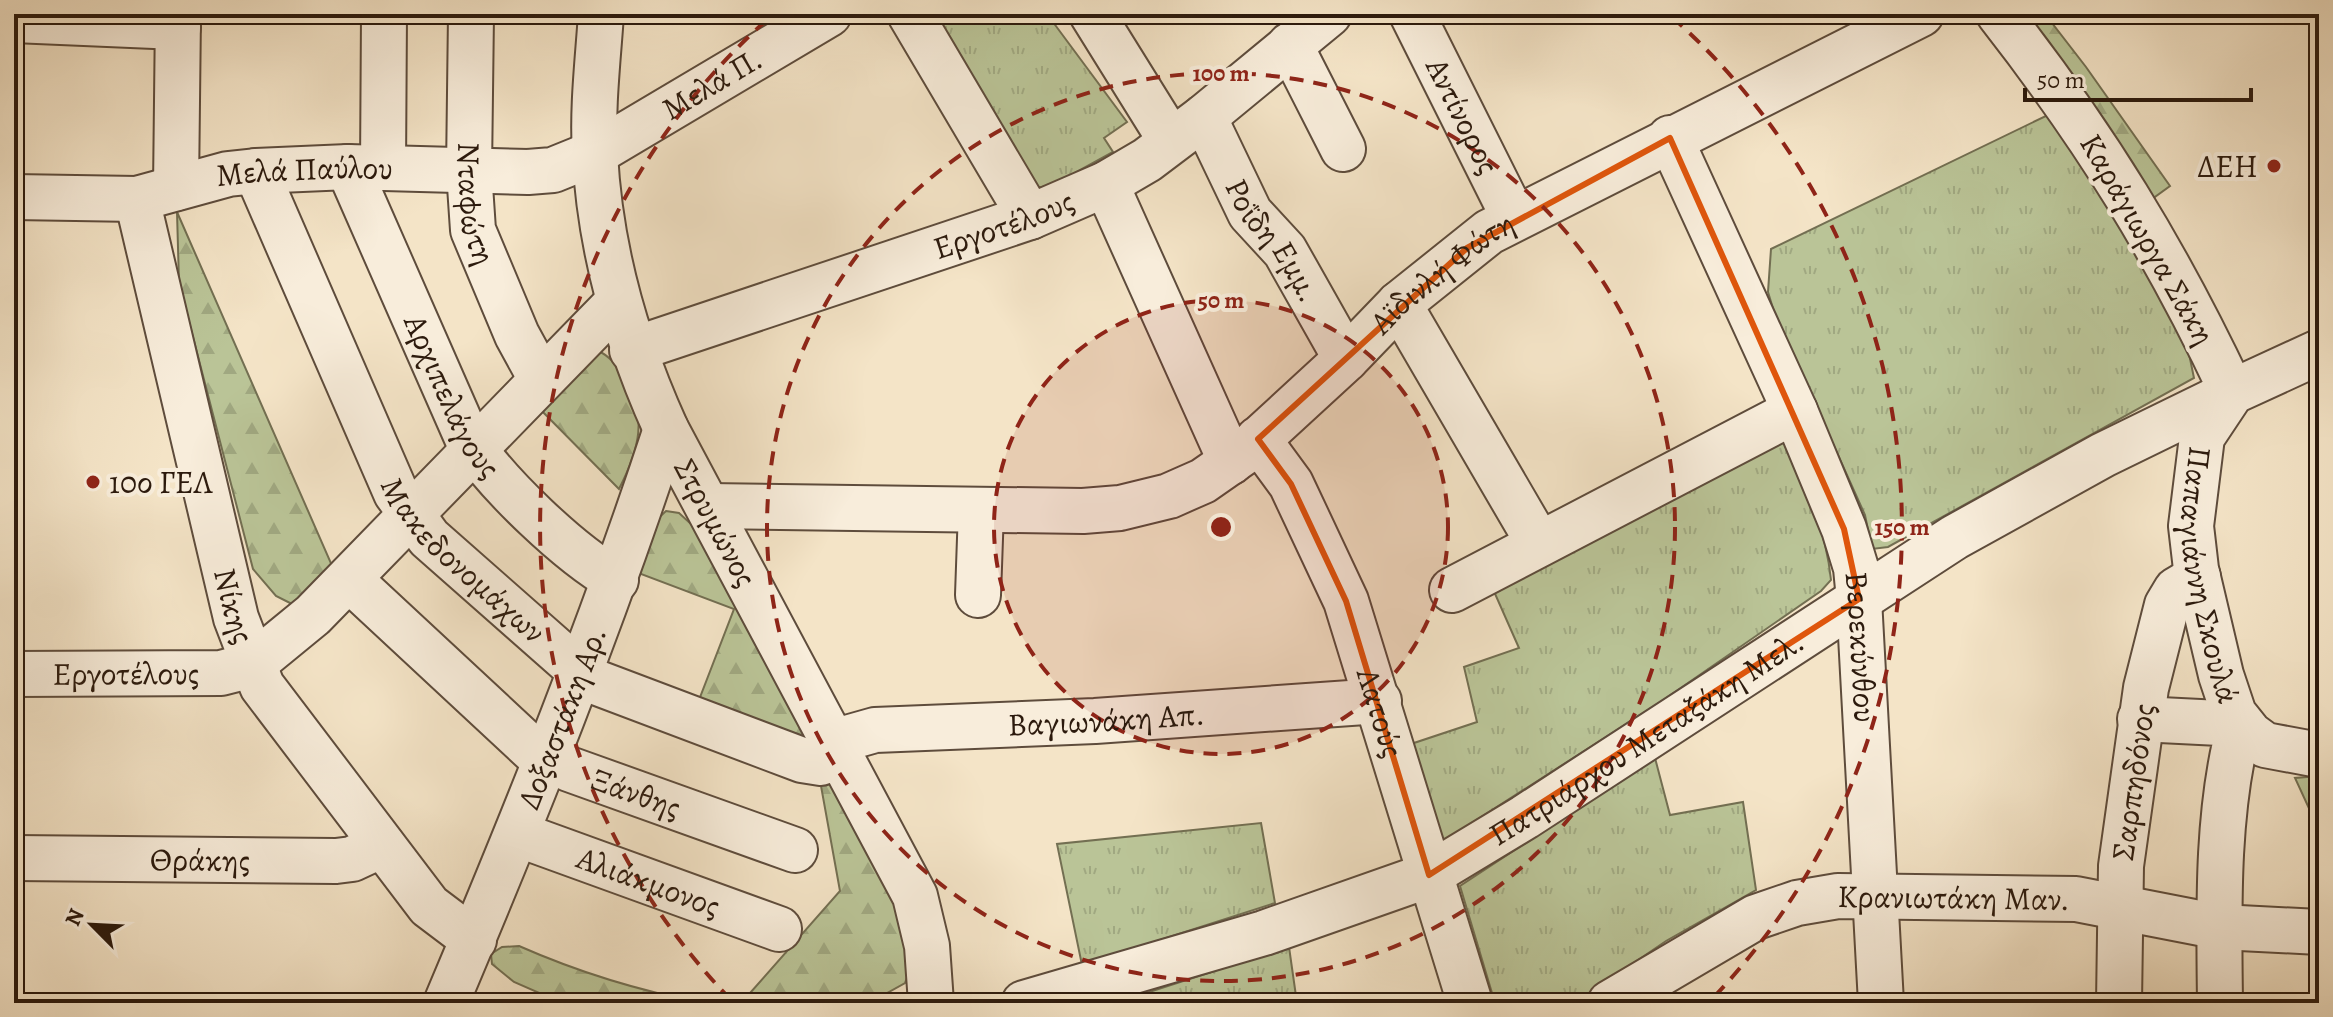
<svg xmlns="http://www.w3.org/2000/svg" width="2333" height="1017" font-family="Alegreya,serif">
	<defs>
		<pattern id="grass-tufts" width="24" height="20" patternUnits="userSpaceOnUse" patternTransform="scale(2)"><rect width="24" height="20" fill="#bac497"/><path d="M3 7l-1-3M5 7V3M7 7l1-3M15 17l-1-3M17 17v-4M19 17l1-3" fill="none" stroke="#a0a881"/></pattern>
		<pattern id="forest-firs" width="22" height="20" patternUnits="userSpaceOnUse" patternTransform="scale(2)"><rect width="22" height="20" fill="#bac497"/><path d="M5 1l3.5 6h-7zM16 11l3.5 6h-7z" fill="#a0a881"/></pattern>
	</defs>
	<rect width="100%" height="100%" fill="#f4e4c7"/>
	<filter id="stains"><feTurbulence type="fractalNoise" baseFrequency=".0025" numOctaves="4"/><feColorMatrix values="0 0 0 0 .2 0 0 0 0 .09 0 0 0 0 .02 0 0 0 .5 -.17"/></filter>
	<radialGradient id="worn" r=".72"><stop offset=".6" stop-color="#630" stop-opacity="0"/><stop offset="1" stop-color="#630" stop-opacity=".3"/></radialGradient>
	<g fill="url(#grass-tufts)" stroke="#736f52" stroke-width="2">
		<path d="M933,14h72l13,6 29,-6 80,108 -23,16 9,14 -60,33 -17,3z"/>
		<path d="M2050,114l34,46 103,184 7,34 -306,169 -16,2 -7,-34 -90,-200 -7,-23 3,-43z"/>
		<path d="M1783,439c23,45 43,91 48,141l-10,11 -162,112 -223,143 -34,-99 75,-25 -13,-55 55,-19 -27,-61z"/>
		<path d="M1655,758l15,57 73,-13 13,88 -90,51 -91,62h-80l-35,-117z"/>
		<path d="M2319,776v54l-24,-52z"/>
		<path d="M1261,823l14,80 -193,62 -25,-121z"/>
		<path d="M1289,947l8,56h-182z"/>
	</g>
	<g fill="url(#forest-firs)" stroke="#736f52" stroke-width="2">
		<path d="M2020,14h25l41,53 84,119 -18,13z"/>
		<path d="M177,212l160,365 -45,27 -16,-8 -23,-27 -74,-286z"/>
		<path d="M597,350c14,7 18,14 26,27 26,38 16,73 -4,112l-86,-87z"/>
		<path d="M666,511l13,2 24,22 114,213 -118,-48 35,-91 -101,-38 19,-47z"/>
		<path d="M833,770l80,154 3,28 -11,31 -36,20h-138l12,-2 97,-110 -21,-116z"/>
		<path d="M519,946c59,26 121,45 184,57h-141l-48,-21 -22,-18 -1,-10 11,-7z"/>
	</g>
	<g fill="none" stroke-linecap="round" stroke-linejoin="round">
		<defs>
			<g id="minor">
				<path id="s1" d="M471,14l-2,157 4,59 44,105 24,44"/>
				<path id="s2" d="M601,14c-3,46 -9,94 -6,140 5,97 31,187 71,275l249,467 12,50 4,57"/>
				<path d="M910,14l120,203"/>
				<path d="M1092,14l79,127"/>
				<path id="s3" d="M1412,14l102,204"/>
				<path d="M14,20l164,7"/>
				<path d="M1290,45l53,104"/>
				<path id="s4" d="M1204,117l46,96 35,38 61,108"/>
				<path id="s5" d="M1670,138l125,273 49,118 12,39 3,31 22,404"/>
				<path id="s6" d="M348,167l120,273c31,46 101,113 148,140"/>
				<path d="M383,168l1,-154"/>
				<path id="s7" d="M256,171l140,322 33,45 161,142 212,80 19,3 21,-10"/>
				<path d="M1106,184l125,278"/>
				<path d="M176,188l2,-174"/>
				<path id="s8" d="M14,197l123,2 91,-25 28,-3 92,-4 180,5 25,-2 42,-17 234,-139"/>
				<path id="s9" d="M137,199l99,419 26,68 167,220 45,34"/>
				<path d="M1399,304l140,240"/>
				<path id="s10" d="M632,350l398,-133 76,-33 41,-24 57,-43 125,-103"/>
				<path id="s11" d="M2319,352l-87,40 -30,45 -11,89 5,43 25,106 13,39 16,20 15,11 54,10"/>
				<path id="s12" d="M1258,439l33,45 55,117 124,402"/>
				<path id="s13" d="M708,506l375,5 37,-3 49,-12 34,-15 43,-30 100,-92 53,-55 90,-72 432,-218"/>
				<path id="s14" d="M350,580l186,173 33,16 226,81"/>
				<path d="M1452,590l343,-179"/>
				<path d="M978,595l3,-85"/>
				<path id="s15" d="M14,674l207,-1 31,-8 61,-50 304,-312"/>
				<path d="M2140,719l100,5c-24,86 -21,190 -20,279"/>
				<path id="s16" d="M836,741l39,-11 220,-9 284,-20"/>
				<path id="s17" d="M517,834l262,95"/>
				<path id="s18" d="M14,858l322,3 16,-2 30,-14"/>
				<path id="s19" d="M446,1003c80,-189 156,-379 220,-574"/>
				<path id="s20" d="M1024,1003l240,-70 165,-58 96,-58 430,-280 148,-82 129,-63c-67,-142 -136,-254 -233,-378"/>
				<path id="s21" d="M1610,1003l146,-86 41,-14 41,-7 238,3 144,28 99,5"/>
				<path id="s22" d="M2119,1003l2,-137 25,-178 21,-83 9,-15 22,-13"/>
			</g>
		</defs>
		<use href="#minor" stroke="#5e4c3c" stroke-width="48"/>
		<use href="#minor" stroke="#f8eddb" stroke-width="44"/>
	</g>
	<path fill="none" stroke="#df560c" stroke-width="6" stroke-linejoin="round" d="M1670,138l174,391 15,70 -430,276 -83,-274 -55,-117 -33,-45 209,-191z"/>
	<circle cx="1221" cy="527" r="227" fill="#8f2418" fill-opacity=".12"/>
	<g fill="none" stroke="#8f2418" stroke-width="4" stroke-dasharray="14 10">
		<circle cx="1221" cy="527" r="227"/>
		<circle cx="1221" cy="527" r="454"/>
		<path d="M731 1000A681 681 0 0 1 770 17M1672 17A681 681 0 0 1 1711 1000"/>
	</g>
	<g fill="#8f2418" stroke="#f8eddb" stroke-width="3">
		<circle cx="2274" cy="166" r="8"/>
		<circle cx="93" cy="482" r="8"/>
	</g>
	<g text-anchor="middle" stroke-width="8" stroke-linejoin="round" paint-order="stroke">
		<g font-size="32" fill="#2c1a0d" stroke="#f8eddb">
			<text dy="11" stroke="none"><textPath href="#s8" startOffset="724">Μελά Π.</textPath></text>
			<text dy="11" stroke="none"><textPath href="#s3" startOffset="114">Αντίνορος</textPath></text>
			<text dy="11" stroke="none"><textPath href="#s8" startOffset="294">Μελά Παύλου</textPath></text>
			<text dy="11" stroke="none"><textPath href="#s1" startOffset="190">Νταφώτη</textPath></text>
			<text dy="11" stroke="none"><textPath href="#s10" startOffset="392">Εργοτέλους</textPath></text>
			<text dy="11" stroke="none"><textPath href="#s4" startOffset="142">Ροΐδη Εμμ.</textPath></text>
			<text transform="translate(2148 239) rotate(60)" y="11">Καράγιωργα Σάκη</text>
			<text dy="11" stroke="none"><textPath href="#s13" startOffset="818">Αϊδινλή Φώτη</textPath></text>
			<text dy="11" stroke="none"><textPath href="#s6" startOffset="252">Αρχιπελάγους</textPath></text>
			<text dy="11" stroke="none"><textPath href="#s2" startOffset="532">Στρυμώνος</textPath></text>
			<text dy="11" stroke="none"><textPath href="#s7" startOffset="446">Μακεδονομάχων</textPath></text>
			<text dy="11" stroke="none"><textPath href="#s11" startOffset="290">Παπαγιάννη Σκουλά</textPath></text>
			<text dy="11" stroke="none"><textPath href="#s9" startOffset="418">Νίκης</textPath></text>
			<text dy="11" stroke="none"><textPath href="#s5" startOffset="548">Βερεκύνθου</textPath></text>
			<text dy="11" stroke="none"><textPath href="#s15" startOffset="112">Εργοτέλους</textPath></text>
			<text dy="11" stroke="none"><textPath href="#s12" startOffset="302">Λατούς</textPath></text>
			<text dy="11" stroke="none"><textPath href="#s19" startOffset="308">Δοξαστάκη Αρ.</textPath></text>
			<text dy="11" stroke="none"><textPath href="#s16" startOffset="272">Βαγιωνάκη Απ.</textPath></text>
			<text dy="11" stroke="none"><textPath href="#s20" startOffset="682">Πατριάρχου Μεταξάκη Μελ.</textPath></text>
			<text dy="11" stroke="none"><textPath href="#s22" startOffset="222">Σαρπηδόνος</textPath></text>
			<text dy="11" stroke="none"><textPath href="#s14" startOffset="362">Ξάνθης</textPath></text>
			<text dy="11" stroke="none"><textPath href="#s18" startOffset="186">Θράκης</textPath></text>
			<text dy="11" stroke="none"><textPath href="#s17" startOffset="140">Αλιάκμονος</textPath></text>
			<text dy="11" stroke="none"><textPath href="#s21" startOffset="370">Κρανιωτάκη Μαν.</textPath></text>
		</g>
		<g font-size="32" fill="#2c1a0d" stroke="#f8eddb" text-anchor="end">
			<text x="2258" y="177">ΔΕΗ</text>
			<text x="109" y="493" text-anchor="start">10ο ΓΕΛ</text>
		</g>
	</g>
	<circle cx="1221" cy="527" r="12" fill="#8f2418" stroke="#f8eddb" stroke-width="4"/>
	<g font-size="24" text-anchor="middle" font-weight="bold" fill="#8f2418" stroke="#f8eddb" stroke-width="8" stroke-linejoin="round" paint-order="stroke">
		<text x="1221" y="81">100 m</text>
		<text x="1221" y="308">50 m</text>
		<text x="1902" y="535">150 m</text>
	</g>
	<rect width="2333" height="1017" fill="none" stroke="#f4e4c7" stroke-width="48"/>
	<rect x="16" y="16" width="2301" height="985" fill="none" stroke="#2c1a0d" stroke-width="4"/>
	<rect x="24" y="24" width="2285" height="969" fill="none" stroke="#2c1a0d" stroke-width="2"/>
	<g transform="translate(92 925) rotate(294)" stroke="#f8eddb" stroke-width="6" paint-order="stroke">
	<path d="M0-6L14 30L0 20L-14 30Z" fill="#2c1a0d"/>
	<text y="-12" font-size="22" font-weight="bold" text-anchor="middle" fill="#2c1a0d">N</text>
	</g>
	<path d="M2025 88v12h226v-12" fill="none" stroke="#2c1a0d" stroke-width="4"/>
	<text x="2037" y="88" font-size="24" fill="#2c1a0d" stroke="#f8eddb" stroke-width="6" paint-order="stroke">50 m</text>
	<rect width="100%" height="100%" filter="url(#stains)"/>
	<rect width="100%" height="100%" fill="url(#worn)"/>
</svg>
